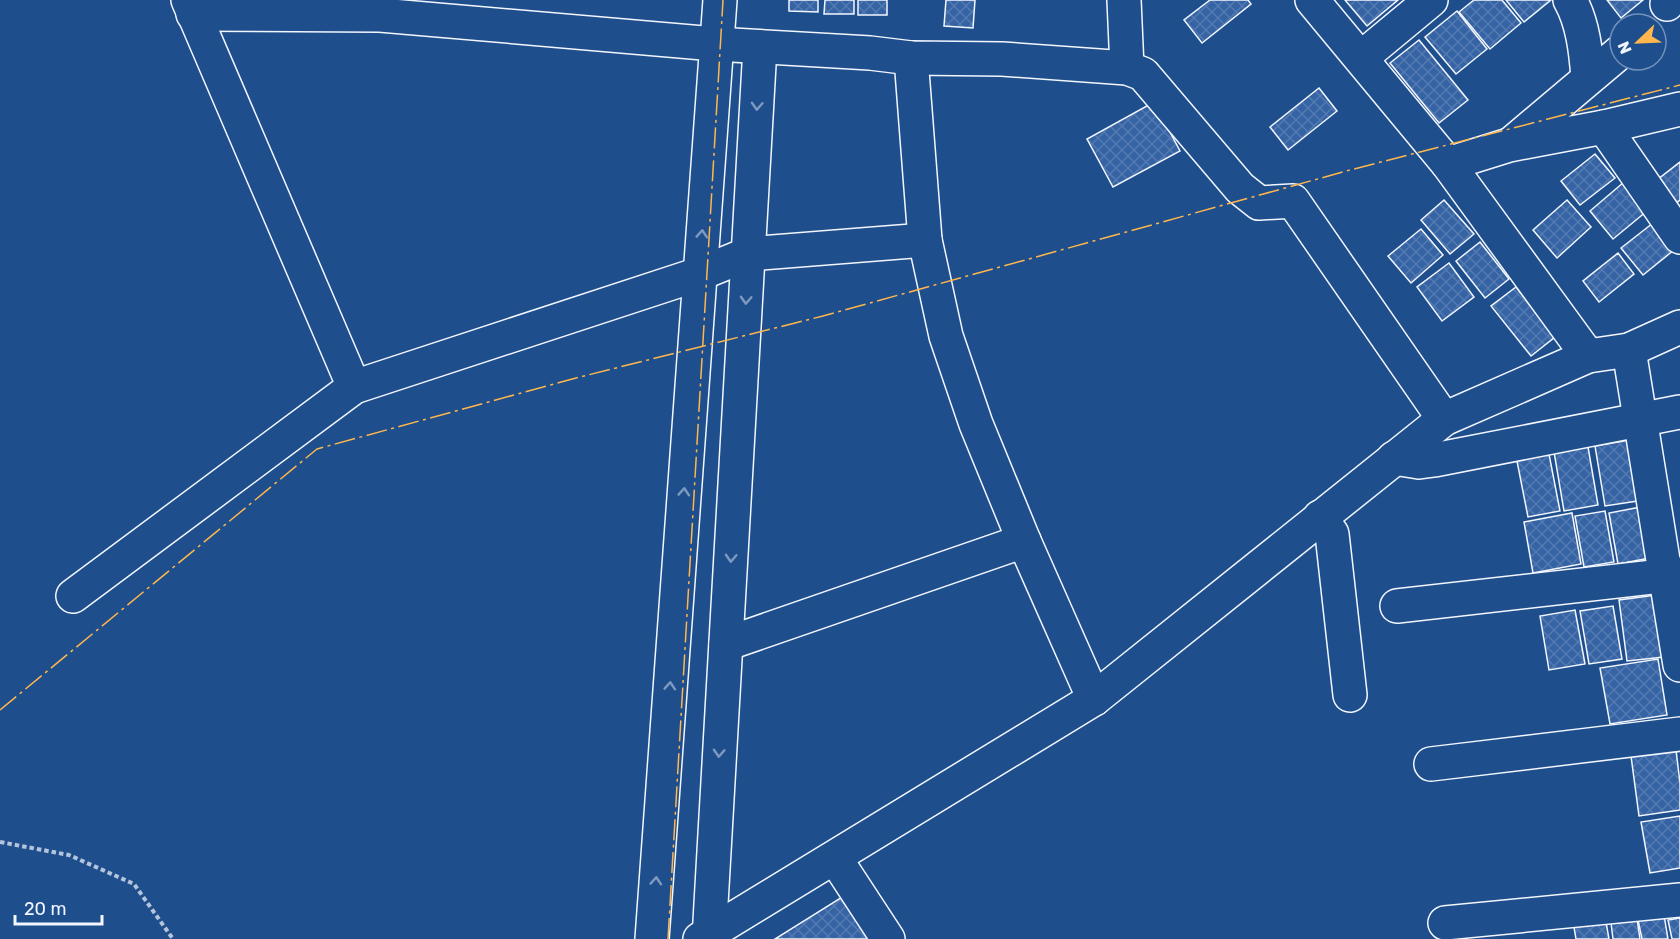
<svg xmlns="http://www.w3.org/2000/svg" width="1680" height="939" font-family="Rubik,sans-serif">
	<defs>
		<pattern id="building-cross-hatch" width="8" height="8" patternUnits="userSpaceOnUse" patternTransform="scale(1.5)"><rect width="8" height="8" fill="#3563a3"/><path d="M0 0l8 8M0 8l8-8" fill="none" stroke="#537ab1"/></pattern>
	</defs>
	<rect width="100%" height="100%" fill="#1f4e8c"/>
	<g fill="url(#building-cross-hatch)" stroke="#f2f6ff" stroke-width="1.5">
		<path d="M789,0h29v12l-29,-1z"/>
		<path d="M825,0h29v14h-30z"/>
		<rect x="858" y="0" width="29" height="15"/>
		<path d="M946,0h29l-2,28 -29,-2z"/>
		<path d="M1210,0h38l3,4 -49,39 -18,-23z"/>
		<path d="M1345,0h53l-31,26z"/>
		<path d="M1474,0h28l19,23 -31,26 -31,-37z"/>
		<path d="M1506,0h45l-27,22z"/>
		<path d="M1607,0h36l-22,18z"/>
		<path d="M1457,11l30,38 -31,25 -31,-37z"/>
		<path d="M1419,40l49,60 -29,23 -49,-60z"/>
		<path d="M1319,88l18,23 -49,39 -18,-23z"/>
		<path d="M1154,102l26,49 -67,36 -26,-48z"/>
		<path d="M1595,154l20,24 -35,27 -19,-24z"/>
		<path d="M1680,162v38l-14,11 -18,-24z"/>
		<path d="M1624,182l23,29 -34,28 -23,-28z"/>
		<path d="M1444,200l30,34 -24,20 -29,-34z"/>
		<path d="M1567,200l24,27 -34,31 -24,-28z"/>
		<path d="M1653,223l21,27 -31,25 -22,-27z"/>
		<path d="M1421,229l22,26 -32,28 -23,-27z"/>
		<path d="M1480,242l29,37 -24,19 -29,-37z"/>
		<path d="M1618,253l16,21 -35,28 -16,-21z"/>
		<path d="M1449,263l25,34 -32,24 -25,-34z"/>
		<path d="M1516,287l39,50 -24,19 -40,-50z"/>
		<path d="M1635,439l9,61 -39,6 -10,-60z"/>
		<path d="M1588,447l10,58 -34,6 -10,-59z"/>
		<path d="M1548,449l12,62 -32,6 -12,-61z"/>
		<path d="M1641,507l9,51 -32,6 -9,-51z"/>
		<path d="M1605,511l9,51 -30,5 -9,-51z"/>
		<path d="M1572,513l9,51 -48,9 -9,-51z"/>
		<path d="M1656,595l8,62 -37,4 -8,-61z"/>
		<path d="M1613,606l9,53 -33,5 -9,-53z"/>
		<path d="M1575,610l10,54 -36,6 -9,-54z"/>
		<path d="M1658,659l9,56 -57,9 -10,-56z"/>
		<path d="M1676,750l4,33v27l-41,6 -8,-60z"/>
		<path d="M1680,816v52l-30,5 -9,-51z"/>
		<path d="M847,894l26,41 -6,4h-92z"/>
		<path d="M1664,915l4,24h-26l-4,-19z"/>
		<path d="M1680,918v21h-8l-4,-19z"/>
		<path d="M1637,919l3,20h-27l-2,-16z"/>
		<path d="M1606,922l3,17h-33l-2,-12z"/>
	</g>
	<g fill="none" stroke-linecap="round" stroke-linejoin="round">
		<defs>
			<g id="minor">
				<path d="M188,0l166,387"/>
				<path d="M1124,0l3,68"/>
				<path d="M1312,0l136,164 140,192"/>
				<path d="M1570,0c13,23 16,52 18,78"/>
				<path d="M1667,4l4,-4"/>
				<path d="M193,14l187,1 335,29 155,9 41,5 91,1 125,9 16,6 97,114 19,15 34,-2 151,218"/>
				<path d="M911,58l14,182 21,96 30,88 48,117 70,158"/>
				<path d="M1361,58l70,-58"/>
				<path d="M1604,127l76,110"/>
				<path d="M1511,144l109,-92"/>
				<path d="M1448,164l61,-19 95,-18 76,-18"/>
				<path d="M1629,350l51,315"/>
				<path d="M1394,458l25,4 15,-2 246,-48"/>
				<path d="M1320,517l12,17 18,161"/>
				<path d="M73,596l281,-209 345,-113 49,-20 177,-14"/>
				<path d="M1397,606l283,-32"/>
				<path d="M726,644l298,-103"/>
				<path d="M1431,764l249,-30"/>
				<path d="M835,858l53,81"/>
				<path d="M1445,923l235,-23"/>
				<path d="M652,939l68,-939"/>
				<path d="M700,939l394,-240 350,-280 144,-63 41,-6 51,-23"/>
				<path d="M709,939l51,-892"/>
			</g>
		</defs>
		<use href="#minor" stroke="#f2f6ff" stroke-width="36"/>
		<path stroke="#b3c4dc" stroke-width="4" stroke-dasharray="4.5 3" stroke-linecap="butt" d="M0,842l69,13 65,29 39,55"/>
		<use href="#minor" stroke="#1f4e8c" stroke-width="33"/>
		<g stroke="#ffb74d" stroke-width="1.5" stroke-dasharray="21 4.5 3 4.5" stroke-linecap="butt">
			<path d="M0,710l317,-261 259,-71 247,-62 527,-146 330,-85"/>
			<path d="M668,939l55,-939"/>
		</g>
	</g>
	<defs><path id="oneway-chevron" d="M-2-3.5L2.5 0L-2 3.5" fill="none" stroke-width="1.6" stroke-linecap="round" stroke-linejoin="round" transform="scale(1.5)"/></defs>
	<g stroke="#7e9ac0">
		<use href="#oneway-chevron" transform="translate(757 106) rotate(93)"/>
		<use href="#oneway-chevron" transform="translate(702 234) rotate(-86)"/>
		<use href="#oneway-chevron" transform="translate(746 300) rotate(93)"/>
		<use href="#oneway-chevron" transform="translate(684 492) rotate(-86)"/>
		<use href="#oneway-chevron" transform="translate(731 558) rotate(93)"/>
		<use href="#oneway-chevron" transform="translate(670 686) rotate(-86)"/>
		<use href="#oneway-chevron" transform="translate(719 753) rotate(93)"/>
		<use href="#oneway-chevron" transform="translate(656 881) rotate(-86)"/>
	</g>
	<g transform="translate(1638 42) rotate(247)"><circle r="28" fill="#1f4e8c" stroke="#7391ba" stroke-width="1.5"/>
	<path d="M0-4.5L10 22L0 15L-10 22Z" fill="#ffb74d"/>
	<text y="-9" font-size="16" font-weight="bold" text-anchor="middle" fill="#f2f6ff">N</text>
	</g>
	<path d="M15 915v9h87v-9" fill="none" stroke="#f2f6ff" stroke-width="3"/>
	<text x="24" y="915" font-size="18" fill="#f2f6ff" stroke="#1f4e8c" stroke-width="4.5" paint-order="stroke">20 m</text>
</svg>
